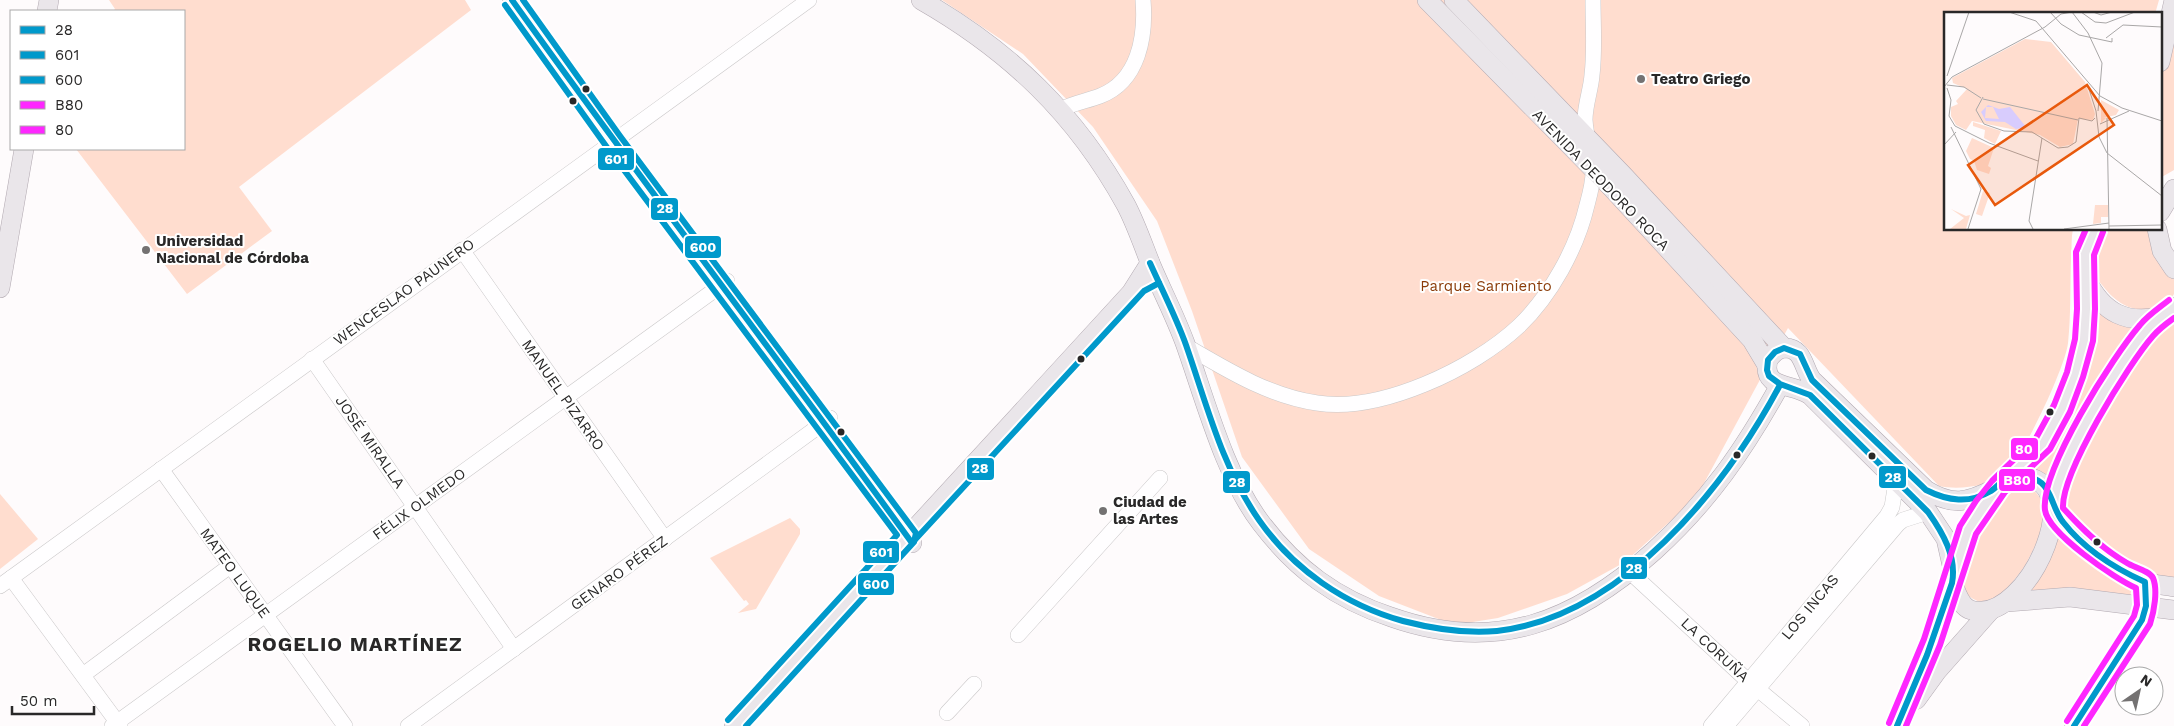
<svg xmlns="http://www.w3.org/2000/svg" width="2174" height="726" font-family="'Work Sans',sans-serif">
	<rect width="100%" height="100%" fill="#fefbfc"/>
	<g fill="#ffddcf">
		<path d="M109,0h356l6,10 -232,177 33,44 -85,63 -111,-145h108v-138h-71l2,-2z"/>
		<path d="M942,0h1217l-4,14h-210v215h128c-2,9 -1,20 -2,30 -1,28 0,57 -3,84 -3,25 -45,114 -63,130 -16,14 -47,17 -66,13l-151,-158 -92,170 -71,64 -58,32 -69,24 -44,7 -75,-29 -70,-47 -67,-92 -50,-146 -35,-90 -64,-94 -70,-73z"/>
		<path d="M2174,15v155l-14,8v-95z"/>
		<path d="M2103,229h46c0,22 9,35 25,49v16l-2,3c-6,3 -11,8 -17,10 -31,12 -55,-21 -67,-44z"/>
		<path d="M2092,300l45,25 -81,139 -5,16 -24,-13 14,-12z"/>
		<path d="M2174,319v261l-26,-5 -36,-19 -42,-37 -5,-18 -1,-13 4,-15 79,-128z"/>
		<path d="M2016,484c16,0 22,10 30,23l-7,31 -14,28 -24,31 -22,5c-3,-2 -10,-5 -13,-8 -17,-24 27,-99 50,-110z"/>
		<path d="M0,494l38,45 -38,30z"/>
		<path d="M790,518l10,11v5l-44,75 -18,4 11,-9 -3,-4 -2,1 -34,-43z"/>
		<path d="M2057,522l75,61 -2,17 -111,-3z"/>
	</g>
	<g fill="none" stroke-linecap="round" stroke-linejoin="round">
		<defs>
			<g id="minor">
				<path d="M1060,110c13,-7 27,-9 40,-14 39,-15 46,-60 43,-96"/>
				<path d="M462,250l203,289"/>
				<path d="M1186,346c41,24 83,50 131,57 63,10 156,-34 202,-77 32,-31 58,-78 68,-121 3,-11 7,-25 6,-37 -2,-16 -7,-31 -8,-48 0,-16 6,-30 7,-45 3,-24 1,-50 1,-75"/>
				<path d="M312,359l202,290"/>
				<path d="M161,469l184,257"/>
				<path d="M1630,572l118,109 54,45"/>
				<path d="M11,578l109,148"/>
				<path d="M0,586l809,-586"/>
				<path d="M1018,635l142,-157"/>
				<path d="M83,675l147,-109"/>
				<path d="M947,713l27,-29"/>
				<path d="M112,726l615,-445"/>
				<path d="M408,726l422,-308"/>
				<path d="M1711,726l176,-210 5,-9 4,-25"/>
				<path d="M1726,726l172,-202 5,-4 25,-8"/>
			</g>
			<g id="major">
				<path d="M512,0l101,141 212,282 87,120"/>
				<path d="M921,0c89,51 155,114 205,205 10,19 17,40 25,60 11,26 24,51 34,78 20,56 40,133 76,180 35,46 75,76 130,94 105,37 184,5 263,-66 55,-50 90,-101 126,-166"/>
				<path d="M1427,0l183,186 142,154 15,25"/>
				<path d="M1454,0l169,175 161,173"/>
				<path d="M47,11l2,-11"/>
				<path d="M2160,62l14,-62"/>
				<path d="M2160,212l14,-23"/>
				<path d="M2157,229l5,22 12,18"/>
				<path d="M2086,279c17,34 40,46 77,37"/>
				<path d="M0,288l24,-139"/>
				<path d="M2009,477c91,-13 20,150 -38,133 -7,-2 -11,-9 -14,-16 -6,-12 -3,-24 1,-36 9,-30 24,-56 46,-77 17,-16 34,-30 47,-49 18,-29 33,-74 35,-107 1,-15 0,-31 0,-46 -1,-9 -3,-17 -1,-26 1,-9 6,-17 10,-24"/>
				<path d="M2053,500l16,-46 60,-99 16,-23 29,-25"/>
				<path d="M2053,509c24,29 54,61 90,72 10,4 21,4 31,6"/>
				<path d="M1953,570l-7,-31 -18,-27 -118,-117c-17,-12 -49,-5 -42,-35 4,-6 9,-11 16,-12 20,-1 19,21 28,32l114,110c26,16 41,13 68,-1"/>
				<path d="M2007,602l63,-5 104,13"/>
				<path d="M1916,700l21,-29 53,-60"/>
				<path d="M734,726l397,-433 19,-30"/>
				<path d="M1897,726l30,-71 25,-72"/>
				<path d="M2074,726l68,-106 4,-14 -1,-24"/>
			</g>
		</defs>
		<use href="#minor" stroke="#cac8c9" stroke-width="16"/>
		<use href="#major" stroke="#b2a9b1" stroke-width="20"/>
		<use href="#minor" stroke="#fffeff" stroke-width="15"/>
		<use href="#major" stroke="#eae6ea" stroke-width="19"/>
		<defs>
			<g id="bus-1">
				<path d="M512,0c131,183 268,361 400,543l232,-252 15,-8"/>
				<path d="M1150,263c12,27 26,54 36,82 21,60 36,122 73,175 34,49 86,85 144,101 31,8 62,13 94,10 125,-14 228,-143 283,-246"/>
				<path d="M1897,726l30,-71 25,-72c5,-26 -9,-50 -24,-71l-118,-117 -30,-11 -11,-8 -2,-6 1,-10 7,-8 9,-4 16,6 12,26 114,110c22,11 43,14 65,1 6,-4 11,-11 18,-14 6,-3 19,-1 26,2 17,7 17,30 28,43 21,27 51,46 82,60l1,24 -4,14 -68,106"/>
			</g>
			<path id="bus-2" d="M505,5l101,141 291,389 -169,185"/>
			<path id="bus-3" d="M523,0l97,136 296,397 -2,9 -168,184"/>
			<g id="bus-4">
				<path d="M1906,726l34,-81 36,-111 29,-42 45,-43 20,-37 13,-35 10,-36 2,-32 -1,-54 9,-23"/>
				<path d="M2084,726l66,-102c4,-12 8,-34 3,-46 -3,-7 -20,-11 -26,-15 -25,-14 -45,-34 -64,-55 -2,-35 66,-145 90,-172 6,-7 14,-13 21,-18"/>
			</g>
			<g id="bus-5">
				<path d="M2067,721l67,-105 3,-11 -1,-17c-21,-9 -88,-55 -91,-78 -5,-39 68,-154 95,-185 8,-10 19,-17 29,-25"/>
				<path d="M1889,723l35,-84 36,-113 16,-25 16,-20 44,-43 18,-33 13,-33 8,-33 2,-30 -1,-57 10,-23"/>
			</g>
		</defs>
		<use href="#bus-1" stroke="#fff" stroke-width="10"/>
		<use href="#bus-2" stroke="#fff" stroke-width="10"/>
		<use href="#bus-3" stroke="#fff" stroke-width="10"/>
		<use href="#bus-4" stroke="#fff" stroke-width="10"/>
		<use href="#bus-5" stroke="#fff" stroke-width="10"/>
		<use href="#bus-1" stroke="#0099cb" stroke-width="6"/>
		<use href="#bus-2" stroke="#0099cb" stroke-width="6"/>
		<use href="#bus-3" stroke="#0099cb" stroke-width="6"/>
		<use href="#bus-4" stroke="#fe27ff" stroke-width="6"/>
		<use href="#bus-5" stroke="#fe27ff" stroke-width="6"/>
	</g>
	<g fill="#747272" stroke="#fff" stroke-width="2">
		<circle cx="1641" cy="79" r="5"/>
		<circle cx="146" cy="250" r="5"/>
		<circle cx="1103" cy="511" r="5"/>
	</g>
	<g fill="#292828" stroke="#fff" stroke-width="2">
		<circle cx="586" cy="89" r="4.5"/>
		<circle cx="573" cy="101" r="4.5"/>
		<circle cx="1081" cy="359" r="4.5"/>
		<circle cx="2050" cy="412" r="4.5"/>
		<circle cx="841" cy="432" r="4.5"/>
		<circle cx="1737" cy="455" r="4.5"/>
		<circle cx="1872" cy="456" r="4.5"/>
		<circle cx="2097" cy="542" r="4.5"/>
	</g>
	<g text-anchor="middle" stroke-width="4" stroke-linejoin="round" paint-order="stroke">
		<g font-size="15" font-weight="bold" fill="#292828" stroke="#fff" text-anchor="start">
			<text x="1651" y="84">Teatro Griego</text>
			<text x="156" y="246">Universidad<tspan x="156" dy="17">Nacional de Córdoba</tspan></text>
			<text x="1113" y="507">Ciudad de<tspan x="1113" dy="17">las Artes</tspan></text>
		</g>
		<g font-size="15" fill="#292828" stroke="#fff">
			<text transform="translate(1601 180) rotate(46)" y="5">AVENIDA DEODORO ROCA</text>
			<text transform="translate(404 292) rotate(-36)" y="5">WENCESLAO PAUNERO</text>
			<text transform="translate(563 395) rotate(55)" y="5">MANUEL PIZARRO</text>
			<text transform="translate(370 442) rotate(55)" y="5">JOSÉ MIRALLA</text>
			<text transform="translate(419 504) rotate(-36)" y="5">FÉLIX OLMEDO</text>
			<text transform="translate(235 573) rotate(54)" y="5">MATEO LUQUE</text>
			<text transform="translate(619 573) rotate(-36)" y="5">GENARO PÉREZ</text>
			<text transform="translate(1810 607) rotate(-50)" y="5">LOS INCAS</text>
			<text transform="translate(1715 650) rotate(43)" y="5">LA CORUÑA</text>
		</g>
		<g font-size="15" fill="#8b3c0a" stroke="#fff">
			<text x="1486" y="291">Parque Sarmiento</text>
		</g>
		<g font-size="20" font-weight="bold" letter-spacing="1" fill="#292828" stroke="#fff">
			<text x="355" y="651">ROGELIO MARTÍNEZ</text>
		</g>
	</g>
	<g transform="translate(1944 12)">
		<rect width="218" height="218" fill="#fefbfc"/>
		<path d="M81,27l26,3 34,40 10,32 -2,6 -15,-1 -5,25 -13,3 -20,-12 -68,-14 -6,9 -10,-5 -5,-9v-9l7,-3 -2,-3 11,-12 -14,-6 -1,-5zM157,88l18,10 -3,5 -13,3h3l-5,5zM29,110l28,9 -6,13 -11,-6 1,-8 -12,-4zM28,126l22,10 -6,18 3,2 -2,6 -12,-4 -3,-9 -4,-2 -4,-8zM39,179l7,2 -8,23 -6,-2zM151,193h13v12h-7v6l-8,1zM7,197l15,7 4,-1 -4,14h-16l14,-11z" fill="#ffddcf"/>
		<path d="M44,93l11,4 11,-2 16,20 -10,2 -11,-7 -19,-1 -5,-9zM42,95h7l6,12 -14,-1z" fill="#d8ccfd" fill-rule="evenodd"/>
		<path fill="none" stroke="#a9a7a7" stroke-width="1" d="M65,0l27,9 64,75 22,12 40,13M106,0l11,12 18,11 33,7v-4M128,0l16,21 14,30 -4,48M137,0l14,10 11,1 29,-11M149,0l8,3 11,-3M162,26l17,-13 39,2M3,64l22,-64M3,73l17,2 17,11M144,74l8,25 3,26 8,16 55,43M0,75l8,-10 93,-50 16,-13 11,-2M3,76l4,12 -2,16 6,10 34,17 49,18M39,85l-7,13 8,14 20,7 28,1 26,16 10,-1 8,-5 3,-24M39,87l95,21M135,106l13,3 3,-3M163,106l2,111M156,112l29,-13M7,115l30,62 -13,40M0,133l12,-13M165,214l53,-1M89,217l-4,-8 13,-83M120,217l45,-6"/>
		<path fill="#e8590c" fill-opacity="0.15" stroke="#e8590c" stroke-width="2.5" d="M143,73l27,40 -119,80 -27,-40z"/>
		<rect width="218" height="218" fill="none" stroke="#292828" stroke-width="2.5"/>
	</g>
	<g stroke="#fff" stroke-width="2">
		<rect x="597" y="147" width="38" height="24" rx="5" fill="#0099cb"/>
		<rect x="650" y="197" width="29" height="24" rx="5" fill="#0099cb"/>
		<rect x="684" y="235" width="38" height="24" rx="5" fill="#0099cb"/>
		<rect x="2010" y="437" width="29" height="24" rx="5" fill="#fe27ff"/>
		<rect x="966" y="457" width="29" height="24" rx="5" fill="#0099cb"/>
		<rect x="1878" y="465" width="29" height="24" rx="5" fill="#0099cb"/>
		<rect x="1998" y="468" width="38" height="24" rx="5" fill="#fe27ff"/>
		<rect x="1222" y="470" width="29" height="24" rx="5" fill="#0099cb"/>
		<rect x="862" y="540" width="38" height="24" rx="5" fill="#0099cb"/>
		<rect x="1620" y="556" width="28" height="24" rx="5" fill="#0099cb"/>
		<rect x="857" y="572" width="38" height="24" rx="5" fill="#0099cb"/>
	</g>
	<g font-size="14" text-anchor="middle" font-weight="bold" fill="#fff">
		<text x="616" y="164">601</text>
		<text x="665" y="213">28</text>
		<text x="703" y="252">600</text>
		<text x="2024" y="454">80</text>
		<text x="980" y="473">28</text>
		<text x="1893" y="482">28</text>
		<text x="2017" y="485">B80</text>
		<text x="1237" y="487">28</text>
		<text x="881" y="557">601</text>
		<text x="1634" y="573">28</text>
		<text x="876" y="589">600</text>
	</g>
	<rect x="10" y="10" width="175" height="140" fill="#ffffff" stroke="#a9a9a9"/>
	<rect x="20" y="26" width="25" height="8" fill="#0099cb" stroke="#a9a9a9"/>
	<text x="55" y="35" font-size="15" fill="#292828">28</text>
	<rect x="20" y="51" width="25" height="8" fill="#0099cb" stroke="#a9a9a9"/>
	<text x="55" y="60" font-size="15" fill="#292828">601</text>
	<rect x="20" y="76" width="25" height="8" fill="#0099cb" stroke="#a9a9a9"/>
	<text x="55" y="85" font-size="15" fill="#292828">600</text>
	<rect x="20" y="101" width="25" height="8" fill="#fe27ff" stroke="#a9a9a9"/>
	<text x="55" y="110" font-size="15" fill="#292828">B80</text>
	<rect x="20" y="126" width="25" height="8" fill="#fe27ff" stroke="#a9a9a9"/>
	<text x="55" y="135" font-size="15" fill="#292828">80</text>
	<g transform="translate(2139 691) rotate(34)"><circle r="24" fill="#ffffff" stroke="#a9a9a9"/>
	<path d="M0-4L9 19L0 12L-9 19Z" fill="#747272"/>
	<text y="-8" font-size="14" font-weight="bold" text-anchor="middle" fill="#292828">N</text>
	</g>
	<path d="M12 706v8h82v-8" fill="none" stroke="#292828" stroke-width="2.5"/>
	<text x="20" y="706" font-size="15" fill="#292828" stroke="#ffffff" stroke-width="4" paint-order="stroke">50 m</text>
</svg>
